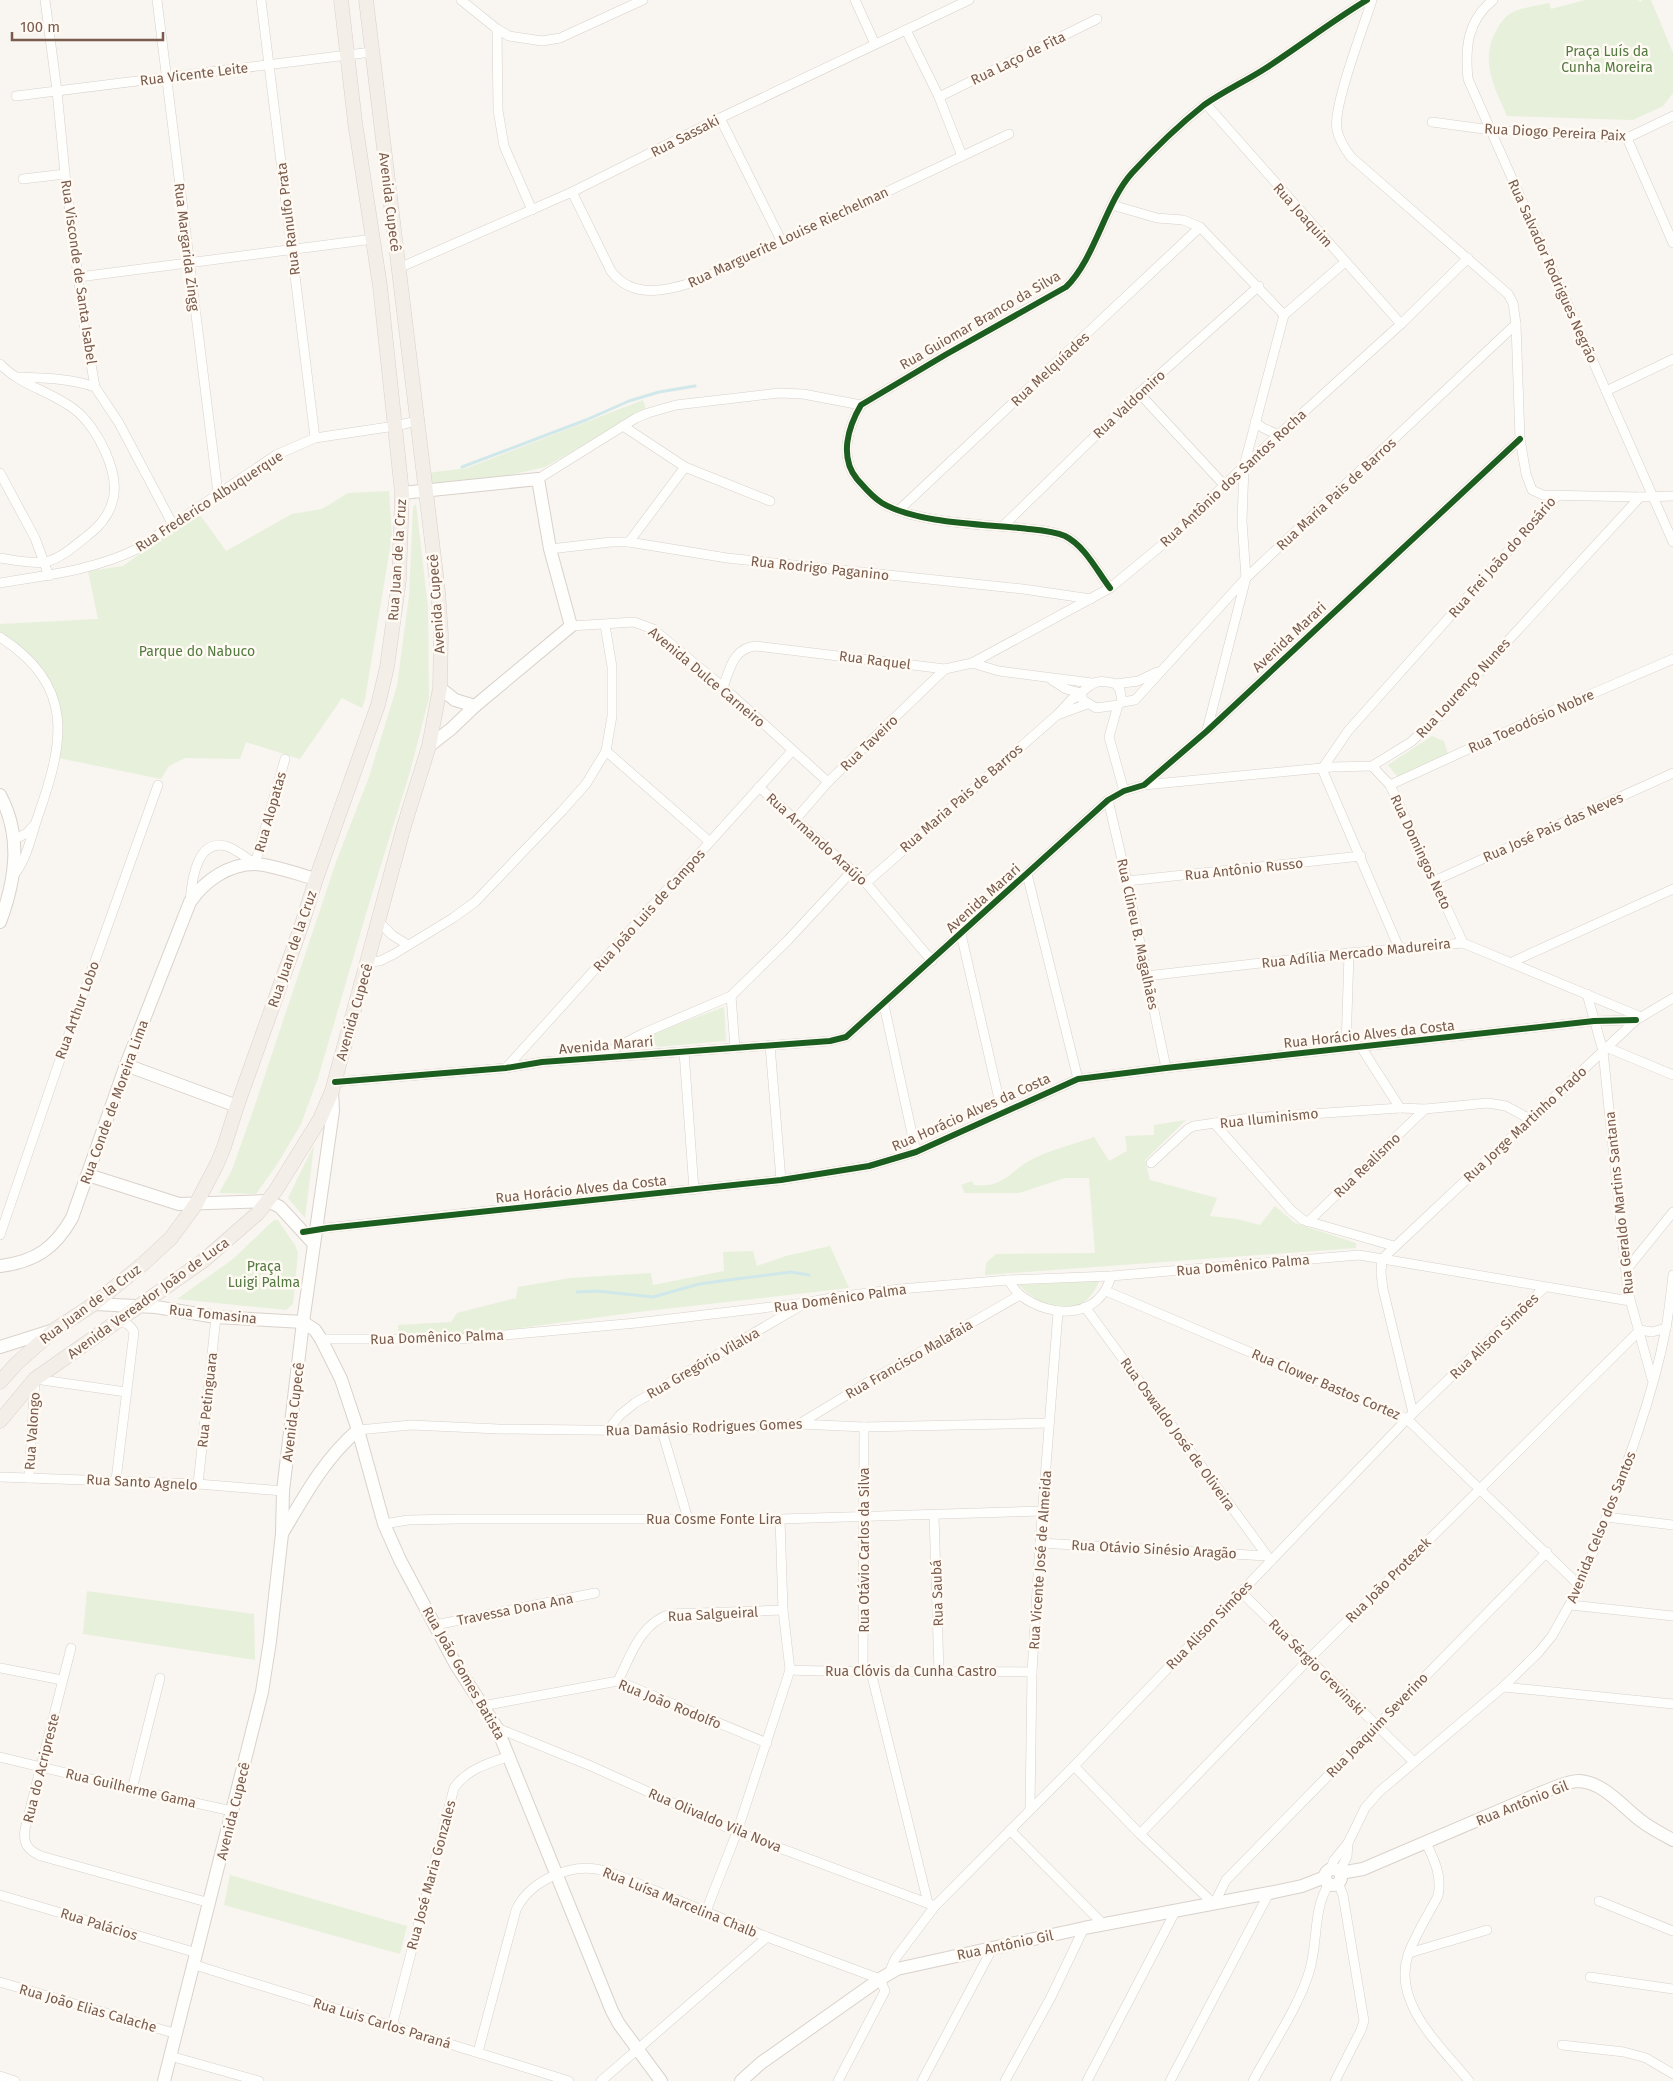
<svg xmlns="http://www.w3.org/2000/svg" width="1673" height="2081" font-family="'Fira Sans',sans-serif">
	<rect width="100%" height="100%" fill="#f9f5f0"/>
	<g fill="#e7f0db">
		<path d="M1585,0h53l3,2 1,-2h9l22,53v40l-10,13 -30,14 -126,-4c-13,-30 -27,-54 -11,-85 4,-7 8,-14 15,-18 11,-6 26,-7 38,-10l2,6z"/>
		<path d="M643,400l3,9 -101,58 -44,10 -72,10 -1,-14 39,-5z"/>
		<path d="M389,491l3,45 -27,163 -3,9 -20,-10 -42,61 -54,-17 -6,17 -55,-1 -16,8 -8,13 -107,-22 4,-31 -18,-53 -40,-39v-10l98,-5 -10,-48 35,-5 75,-54 28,39 66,-37 30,-5 26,-16z"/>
		<path d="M416,504l12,103 1,91 -19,74 -39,125 -53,181 -17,46 -23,39 -22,31 -37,-1 13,-23 23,-65 81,-243 33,-85 28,-91 12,-90 4,-89z"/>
		<path d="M1432,736l12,5 6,20 -47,22 -15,-18z"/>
		<path d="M724,1007l2,34 -68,6 -12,-11z"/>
		<path d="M1186,1120l-41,40 5,20 67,18 -7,18 27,3 23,6 15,-19 20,17 61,20v5l-371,27 1,-12 10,-9 99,-1 -6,-75h-24l-46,15h-54l-4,-8 11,-4 2,4c29,3 33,-11 55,-24 17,-10 46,-17 65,-24l15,24 18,-10 -2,-15 29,-1v-10z"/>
		<path d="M314,1145l-9,73 -17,-20z"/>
		<path d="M274,1220h4l17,25 3,8 -5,51 -7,6 -109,-11 56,-40z"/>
		<path d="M830,1246l19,42 -211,24 -176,24 -64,-1v-10l53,-3 6,-9 59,-15 2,-11 52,-9 81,-5 2,12 71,-14 -1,-19 30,-1 4,15 29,-10z"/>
		<path d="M1099,1281c-16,41 -56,29 -80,4z"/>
		<path d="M87,1591l167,23 1,46 -172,-26z"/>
		<path d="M230,1875l177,51 -7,28 -176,-49z"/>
	</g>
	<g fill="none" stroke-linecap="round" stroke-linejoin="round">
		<g stroke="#d0e8ea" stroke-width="3">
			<path d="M462,467l124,-47 43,-19 30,-9 36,-6"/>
			<path d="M577,1292l20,-1 56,6 46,-13 37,-5 55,-7 18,3"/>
		</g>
		<defs>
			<g id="street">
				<path d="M45,0l12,91 8,83 19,150 11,63 24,36 54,102"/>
				<path d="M157,0l61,493"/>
				<path d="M261,0l54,438"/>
				<path d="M461,0l36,29 12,7 33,5 18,-3 83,-38"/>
				<path d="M855,0l20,44"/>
				<path d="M1372,0c-8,26 -40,108 -35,130 2,10 8,19 14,27l157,137 5,9 3,21 4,115 6,35 6,16 11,5 97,2 33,-1"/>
				<path d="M1493,0c-26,21 -28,48 -25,79l205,463"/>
				<path d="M497,29l1,81 6,36 28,64"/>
				<path d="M906,30l33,67 23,59"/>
				<path d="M16,96l356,-44"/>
				<path d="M939,97l158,-78"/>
				<path d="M1206,104l195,220"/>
				<path d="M720,118l61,122"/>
				<path d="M1432,122l59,8 136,8 46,-22"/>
				<path d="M1627,138l46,105"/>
				<path d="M23,179l42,-5"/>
				<path d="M572,192l39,79c22,30 59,19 89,9l309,-146"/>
				<path d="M1112,205l45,13 26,2 17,7 84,88 -40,151 -2,55 4,57 -39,152"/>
				<path d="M399,268l173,-76 148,-74 249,-118"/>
				<path d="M79,277l294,-38"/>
				<path d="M1284,315l61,-53"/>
				<path d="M0,364c21,22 51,27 74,45 23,17 48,66 38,94 -4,14 -13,24 -25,33 -11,9 -27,23 -42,26 -13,2 -32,-2 -45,-4"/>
				<path d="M17,377c26,1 53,1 78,10"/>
				<path d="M1606,391l67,-32"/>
				<path d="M1139,393l86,93"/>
				<path d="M1255,422l8,6 16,7"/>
				<path d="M623,426l62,41 85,34"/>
				<path d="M0,473l35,65 14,38"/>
				<path d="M538,479l98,-61 12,-5 28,-8 103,-12 24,1 58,11"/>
				<path d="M899,510l301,-283"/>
				<path d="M1003,526l136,-133 120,-107"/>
				<path d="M629,542l56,-75"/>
				<path d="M550,549l61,-7h18l98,16 296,31 68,10"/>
				<path d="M0,583c47,-8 94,-13 137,-34l139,-94 39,-17 80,-12 22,-5"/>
				<path d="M1110,588c-13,-17 -25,-42 -45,-52 -14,-6 -30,-6 -45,-8 -40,-4 -104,-5 -138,-25 -10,-6 -17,-15 -25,-24 -18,-22 -9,-52 4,-74l84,-50 121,-68c29,-28 39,-84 66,-114 22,-24 47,-48 72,-68 20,-14 42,-24 62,-37 34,-22 66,-47 101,-68"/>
				<path d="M571,626l63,-4 19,7 70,58 105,95"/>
				<path d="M0,637c76,49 64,105 38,179 -7,20 -11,44 -25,60"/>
				<path d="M972,663l138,-75 58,-48 76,-74 157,-142 67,-66"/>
				<path d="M1052,680l14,9 15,4"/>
				<path d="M1116,684l22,-3 19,-9"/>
				<path d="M723,687c7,-18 10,-39 33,-41l189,23 27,-6 27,8 93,12"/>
				<path d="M1122,702l13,-2 111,-122 270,-254"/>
				<path d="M1118,705l-22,3 -13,-8 -2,-7c13,-12 18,-14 35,-9l4,6 2,12 -4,3 -9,32 15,54"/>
				<path d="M1060,714l27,-10"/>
				<path d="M606,751l104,91"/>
				<path d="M1372,766l18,19 73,158"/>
				<path d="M1144,785l188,-18 40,-1 39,-24 25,-23 204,-222"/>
				<path d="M1390,785l155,-71 128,-55"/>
				<path d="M759,787l107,96 66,78"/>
				<path d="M1108,800l19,81 39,187"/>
				<path d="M795,820l33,-38 117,-113"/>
				<path d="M15,839l12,-6 7,-8"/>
				<path d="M1027,874l51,205"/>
				<path d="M1127,881l234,-25"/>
				<path d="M1434,881l239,-108"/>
				<path d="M866,883l191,-168 15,-16 8,-3"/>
				<path d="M190,901c2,-22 7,-65 39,-54 9,4 18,11 26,17l30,-105"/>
				<path d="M379,922l13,13 16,10"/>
				<path d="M961,934l41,178"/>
				<path d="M1399,948l-77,-179 26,-38 210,-236"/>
				<path d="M368,962l12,-1 14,-7 59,-36 22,-16 87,-91 24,-27 20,-33 6,-35v-49l-7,-42"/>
				<path d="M1512,962l161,-73"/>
				<path d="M1146,976l203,-23 114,-10 178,74"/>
				<path d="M1587,994l16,57 25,241 24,87"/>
				<path d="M731,996l4,52"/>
				<path d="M884,1005l32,147"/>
				<path d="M770,1045l11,135"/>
				<path d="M1361,1047l39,61 25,1 63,-6 18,3 24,13"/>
				<path d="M1606,1047l67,28"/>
				<path d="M1346,1048l3,-95"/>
				<path d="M684,1052l10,138"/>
				<path d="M602,1055l42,-22 87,-37 57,-56 65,-70"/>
				<path d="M506,1068l286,-317"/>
				<path d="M335,1082l171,-14 36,-6 288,-21 16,-4 262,-237 16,-9 20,-6 63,-54 313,-292"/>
				<path d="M1214,1123l77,87 12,10 91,26"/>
				<path d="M1151,1163l37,-34 6,-3 56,-8 150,-10"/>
				<path d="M1308,1222l117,-113"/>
				<path d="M316,1229l465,-49 88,-14 47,-14 162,-73 88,-11 428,-47 42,-1"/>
				<path d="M0,1235l65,-190 93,-260"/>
				<path d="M1382,1259l254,-239 37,-22"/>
				<path d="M1382,1259l-1,14 2,16 30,124"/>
				<path d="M1627,1269l46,-57"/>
				<path d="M1008,1280c4,5 7,11 12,15 31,24 80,24 91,-19"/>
				<path d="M1106,1291l301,128 173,167"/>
				<path d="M1085,1307l186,254"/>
				<path d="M1640,1330l12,2 14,-4"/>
				<path d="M321,1339h139l176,-16 169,-20 31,-6 64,-8 108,-9 103,-4 248,-21 271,46"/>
				<path d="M799,1424l76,-46 145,-83"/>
				<path d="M358,1430l53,-5 88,4 163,2 137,-7 65,3 185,-4"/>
				<path d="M608,1430l12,-15 15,-12 165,-97"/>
				<path d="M662,1431l26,88"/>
				<path d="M0,1477l198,7 85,7"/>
				<path d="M29,1478l6,-99 91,13"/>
				<path d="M116,1480l18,-148c-4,-8 -8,-9 -16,-11"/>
				<path d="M198,1484l18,-167"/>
				<path d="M934,1515l5,156"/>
				<path d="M1606,1517l67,8"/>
				<path d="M384,1524l24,-4 50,-1h322l263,-8"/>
				<path d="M1040,1543l227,13"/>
				<path d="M1241,1592l173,170"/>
				<path d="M1571,1605l102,11"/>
				<path d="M435,1625l160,-32"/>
				<path d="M71,1648l-46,181c-2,14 2,21 16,27l169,47"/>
				<path d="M0,1668l62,12"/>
				<path d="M790,1670c81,3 161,1 242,2"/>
				<path d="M871,1672l57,231"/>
				<path d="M863,1673l1,-246"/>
				<path d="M618,1681c13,-26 22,-57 52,-67l113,-4"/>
				<path d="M1503,1687l170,17"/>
				<path d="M482,1706l136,-25 149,62"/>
				<path d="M497,1728l94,38 146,66 198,74"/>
				<path d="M0,1757l132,32 100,22"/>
				<path d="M1074,1766l66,68 74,70 12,-24 321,-328"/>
				<path d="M132,1789l28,-111"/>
				<path d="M1030,1808l2,-136 8,-129 18,-231"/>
				<path d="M1010,1830l94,95"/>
				<path d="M1140,1834l169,-175 331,-329"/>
				<path d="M1426,1843c9,18 16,33 12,53 -10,19 -23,39 -30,59 -16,49 34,92 61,126"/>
				<path d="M1330,1870l4,-10 14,-17 17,-35 14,-16 124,-105 35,-34 14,-17 28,-50c32,-85 69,-169 86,-258 3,-17 5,-35 7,-53"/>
				<path d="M1339,1872l8,-15 1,-14"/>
				<path d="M0,1895l197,58"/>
				<path d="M1599,1901l74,30"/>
				<path d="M706,1911l31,-79 53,-162 -7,-60 -3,-91"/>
				<path d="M1409,1953l78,-23"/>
				<path d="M195,1965l374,116"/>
				<path d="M889,1973l6,-14 40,-53 139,-140 333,-347 137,-131"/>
				<path d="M1590,1977l83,12"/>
				<path d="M0,1982l177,52"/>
				<path d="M392,2026l62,-238c13,-19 35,-25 56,-32"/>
				<path d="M1562,2045l62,7 22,6 27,16"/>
				<path d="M478,2052l38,-142c13,-28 50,-45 80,-41 7,1 13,4 19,5l152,63 113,42 5,12 -47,90"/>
				<path d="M170,2056l89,25"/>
				<path d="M0,2076l15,5"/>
				<path d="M601,2081l166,-144"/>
				<path d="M922,2081l70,-132"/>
				<path d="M1005,2081l46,-84 33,-69"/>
				<path d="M1087,2081l88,-169"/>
				<path d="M1170,2081l99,-188"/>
				<path d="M1253,2081c18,-34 47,-76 57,-112 8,-28 3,-61 19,-85"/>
				<path d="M1335,2081l26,-51 3,-9 -21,-126 -5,-12"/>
			</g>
			<g id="secondary">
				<path d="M402,493l136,-14 12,70 21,77 -96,80 -24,23 -22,17"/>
				<path d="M440,688l15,12 20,6"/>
				<path d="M0,795c22,41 16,84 0,127"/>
				<path d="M126,1065l111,41"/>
				<path d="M88,1175l91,29 89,-3 12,6 34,37"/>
				<path d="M0,1266c35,-4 55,-18 72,-48l54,-153 64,-163c15,-22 39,-38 65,-38 14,0 46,11 61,15"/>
				<path d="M94,1304l62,3 60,10 87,5"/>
				<path d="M303,1322l12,8 6,9 20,40 17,51 26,94 16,36 56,105 41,63 115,283 7,13 42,57"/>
				<path d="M0,1347l54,-17"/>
				<path d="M283,1532c22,-37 42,-74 75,-102"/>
				<circle cx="1333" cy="1877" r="8"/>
				<path d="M1340,1873l23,-4 180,-77c11,-4 24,-11 36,-11 24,1 43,25 61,39 10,8 22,14 33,20"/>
				<path d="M164,2081l98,-389 8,-51 12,-107 1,-43 20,-169 30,-211 -1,-20"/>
				<path d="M741,2081l20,-18 119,-84 17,-10 187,-41 185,-35 33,-7 23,-9"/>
			</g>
			<g id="primary">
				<path d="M0,1382l16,-18 38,-34 40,-26 50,-41 27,-25 25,-34 21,-40 7,-17 13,-41 65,-182 14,-45 62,-174 9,-38 12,-87 3,-87 -22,-207 -25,-164 -14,-122"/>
				<path d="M0,1421l35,-42 168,-118 55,-48 18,-23 44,-71 12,-28 72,-265 25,-80 11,-58 1,-54 -3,-43 -72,-591"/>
			</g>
		</defs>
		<use href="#street" stroke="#d7d1cb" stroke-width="10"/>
		<use href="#secondary" stroke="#d9d2cb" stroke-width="14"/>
		<use href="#primary" stroke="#dad1cc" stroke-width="15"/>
		<use href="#street" stroke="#fefefd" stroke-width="9"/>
		<use href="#secondary" stroke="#fefefd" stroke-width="12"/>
		<use href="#primary" stroke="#f3eee8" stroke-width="14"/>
		<defs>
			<g id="cycleway">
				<path d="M1110,588c-13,-17 -25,-42 -45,-52 -14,-6 -30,-6 -45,-8 -40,-4 -104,-5 -138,-25 -10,-6 -17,-15 -25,-24 -18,-22 -9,-52 4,-74l84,-50 121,-68c29,-28 39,-84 66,-114 22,-24 47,-48 72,-68 20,-14 42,-24 62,-37 34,-22 66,-47 101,-68"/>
				<path d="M335,1082l171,-14 36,-6 288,-21 16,-4 262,-237 16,-9 20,-6 63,-54 313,-292"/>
				<path d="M303,1232l25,-4 453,-48 88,-14 47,-14 162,-73 88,-11 428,-47 42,-1"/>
			</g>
		</defs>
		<use href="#cycleway" stroke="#fffaf3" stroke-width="9"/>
		<use href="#cycleway" stroke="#1b5e20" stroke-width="6"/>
	</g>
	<g text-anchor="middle" stroke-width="5" stroke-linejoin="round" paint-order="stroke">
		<g font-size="14" fill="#537a41" stroke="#fffaf3">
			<text x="1607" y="56">Praça Luís da<tspan x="1607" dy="16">Cunha Moreira</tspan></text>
			<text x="197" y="656">Parque do Nabuco</text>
			<text x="264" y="1271">Praça<tspan x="264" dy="16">Luigi Palma</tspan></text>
		</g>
		<g font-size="14" fill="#7a5c4d" stroke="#fffaf3">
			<text transform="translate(1018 58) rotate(-26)" y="5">Rua Laço de Fita</text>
			<text transform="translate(194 74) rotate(-7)" y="5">Rua Vicente Leite</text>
			<text transform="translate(1555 132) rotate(3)" y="5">Rua Diogo Pereira Paix</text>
			<text transform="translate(685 136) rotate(-27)" y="5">Rua Sassaki</text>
			<text transform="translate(390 202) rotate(83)" y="5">Avenida Cupecê</text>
			<text transform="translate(1303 215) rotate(48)" y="5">Rua Joaquim</text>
			<text transform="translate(288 219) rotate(-97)" y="5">Rua Ranulfo Prata</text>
			<text transform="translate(788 237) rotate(-25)" y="5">Rua Marguerite Louise Riechelman</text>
			<text transform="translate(187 247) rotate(83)" y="5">Rua Margarida Zingg</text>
			<text transform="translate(1553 271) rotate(66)" y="5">Rua Salvador Rodrigues Negrão</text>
			<text transform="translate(79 272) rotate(82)" y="5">Rua Visconde de Santa Isabel</text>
			<text transform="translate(980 320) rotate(-30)" y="5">Rua Guiomar Branco da Silva</text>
			<text transform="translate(1050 369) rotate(-43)" y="5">Rua Melquíades</text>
			<text transform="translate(1129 404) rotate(-43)" y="5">Rua Valdomiro</text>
			<text transform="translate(1233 478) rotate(-43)" y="5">Rua Antônio dos Santos Rocha</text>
			<text transform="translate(1336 494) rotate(-43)" y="5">Rua Maria Pais de Barros</text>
			<text transform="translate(209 501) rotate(-33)" y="5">Rua Frederico Albuquerque</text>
			<text transform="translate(1502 557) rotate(-49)" y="5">Rua Frei João do Rosário</text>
			<text transform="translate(397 560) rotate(-86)" y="5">Rua Juan de la Cruz</text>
			<text transform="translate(820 568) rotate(6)" y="5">Rua Rodrigo Paganino</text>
			<text transform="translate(436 604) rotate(-94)" y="5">Avenida Cupecê</text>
			<text transform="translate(1289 637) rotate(-43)" y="5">Avenida Marari</text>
			<text transform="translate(875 660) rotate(7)" y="5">Rua Raquel</text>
			<text transform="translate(707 677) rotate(40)" y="5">Avenida Dulce Carneiro</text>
			<text transform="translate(1463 688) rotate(-47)" y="5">Rua Lourenço Nunes</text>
			<text transform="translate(1531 721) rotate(-24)" y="5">Rua Toeodósio Nobre</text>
			<text transform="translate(869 743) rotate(-44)" y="5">Rua Taveiro</text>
			<text transform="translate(961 798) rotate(-41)" y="5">Rua Maria Pais de Barros</text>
			<text transform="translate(270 812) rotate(-74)" y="5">Rua Alopatas</text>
			<text transform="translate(1553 827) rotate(-24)" y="5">Rua José Pais das Neves</text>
			<text transform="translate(817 839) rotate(42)" y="5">Rua Armando Araújo</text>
			<text transform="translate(1421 852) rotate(65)" y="5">Rua Domingos Neto</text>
			<text transform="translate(1244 869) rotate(-6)" y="5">Rua Antônio Russo</text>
			<text transform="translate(983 898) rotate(-42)" y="5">Avenida Marari</text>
			<text transform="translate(649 910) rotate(-48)" y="5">Rua João Luis de Campos</text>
			<text transform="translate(1138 934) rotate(78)" y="5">Rua Clineu B. Magalhães</text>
			<text transform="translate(292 949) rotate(-71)" y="5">Rua Juan de la Cruz</text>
			<text transform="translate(1356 953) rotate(-6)" y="5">Rua Adília Mercado Madureira</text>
			<text transform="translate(77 1010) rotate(-70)" y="5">Rua Arthur Lobo</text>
			<text transform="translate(354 1012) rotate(-74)" y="5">Avenida Cupecê</text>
			<text transform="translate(1369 1034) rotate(-6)" y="5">Rua Horácio Alves da Costa</text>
			<text transform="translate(606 1045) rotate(-5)" y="5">Avenida Marari</text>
			<text transform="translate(114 1102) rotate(-70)" y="5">Rua Conde de Moreira Lima</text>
			<text transform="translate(971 1112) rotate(-24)" y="5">Rua Horácio Alves da Costa</text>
			<text transform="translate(1269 1118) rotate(-6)" y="5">Rua Iluminismo</text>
			<text transform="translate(1525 1124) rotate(-43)" y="5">Rua Jorge Martinho Prado</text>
			<text transform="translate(1367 1165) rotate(-44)" y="5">Rua Realismo</text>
			<text transform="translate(581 1189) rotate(-6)" y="5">Rua Horácio Alves da Costa</text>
			<text transform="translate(1619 1203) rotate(-96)" y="5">Rua Geraldo Martins Santana</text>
			<text transform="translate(1243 1265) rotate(-5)" y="5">Rua Domênico Palma</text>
			<text transform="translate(148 1298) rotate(-36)" y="5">Avenida Vereador João de Luca</text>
			<text transform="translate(840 1298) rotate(-8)" y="5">Rua Domênico Palma</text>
			<text transform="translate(90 1304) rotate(-37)" y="5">Rua Juan de la Cruz</text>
			<text transform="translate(213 1314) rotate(6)" y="5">Rua Tomasina</text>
			<text transform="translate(1494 1336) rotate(-44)" y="5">Rua Alison Simões</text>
			<text transform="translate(437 1337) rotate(-2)" y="5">Rua Domênico Palma</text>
			<text transform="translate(909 1359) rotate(-30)" y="5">Rua Francisco Malafaia</text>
			<text transform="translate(703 1363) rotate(-30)" y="5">Rua Gregório Vilalva</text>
			<text transform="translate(1326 1384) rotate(23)" y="5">Rua Clower Bastos Cortez</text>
			<text transform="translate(207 1400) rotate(-84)" y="5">Rua Petinguara</text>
			<text transform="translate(293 1412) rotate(-83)" y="5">Avenida Cupecê</text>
			<text transform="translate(704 1427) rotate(-2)" y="5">Rua Damásio Rodrigues Gomes</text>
			<text transform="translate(32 1431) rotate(-86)" y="5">Rua Valongo</text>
			<text transform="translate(1178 1434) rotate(54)" y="5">Rua Oswaldo José de Oliveira</text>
			<text transform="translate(142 1482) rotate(3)" y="5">Rua Santo Agnelo</text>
			<text x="714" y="1524">Rua Cosme Fonte Lira</text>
			<text transform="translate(1601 1527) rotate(-68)" y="5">Avenida Celso dos Santos</text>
			<text transform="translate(1154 1549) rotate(3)" y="5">Rua Otávio Sinésio Aragão</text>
			<text transform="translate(864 1550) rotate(-90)" y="5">Rua Otávio Carlos da Silva</text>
			<text transform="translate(1040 1560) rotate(-86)" y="5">Rua Vicente José de Almeida</text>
			<text transform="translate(1388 1580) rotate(-45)" y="5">Rua João Protezek</text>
			<text transform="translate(937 1593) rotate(-92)" y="5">Rua Saubá</text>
			<text transform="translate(515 1609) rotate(-11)" y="5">Travessa Dona Ana</text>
			<text transform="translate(713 1614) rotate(-3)" y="5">Rua Salgueiral</text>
			<text transform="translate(1209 1625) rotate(-46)" y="5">Rua Alison Simões</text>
			<text transform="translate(1317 1667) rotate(45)" y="5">Rua Sérgio Grevinski</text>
			<text x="911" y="1676">Rua Clóvis da Cunha Castro</text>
			<text transform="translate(464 1673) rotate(60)" y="5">Rua João Gomes Batista</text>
			<text transform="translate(670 1704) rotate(22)" y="5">Rua João Rodolfo</text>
			<text transform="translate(1377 1725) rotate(-46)" y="5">Rua Joaquim Severino</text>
			<text transform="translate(41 1768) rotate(-76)" y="5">Rua do Acripreste</text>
			<text transform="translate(131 1788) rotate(13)" y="5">Rua Guilherme Gama</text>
			<text transform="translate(1522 1803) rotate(-22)" y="5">Rua Antônio Gil</text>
			<text transform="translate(233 1811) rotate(-76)" y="5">Avenida Cupecê</text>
			<text transform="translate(715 1820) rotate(23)" y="5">Rua Olivaldo Vila Nova</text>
			<text transform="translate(431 1875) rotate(-75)" y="5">Rua José Maria Gonzales</text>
			<text transform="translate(680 1902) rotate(22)" y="5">Rua Luísa Marcelina Chalb</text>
			<text transform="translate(99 1924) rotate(17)" y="5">Rua Palácios</text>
			<text transform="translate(1005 1945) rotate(-12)" y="5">Rua Antônio Gil</text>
			<text transform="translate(88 2008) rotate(16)" y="5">Rua João Elias Calache</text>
			<text transform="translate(382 2023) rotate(17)" y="5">Rua Luis Carlos Paraná</text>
		</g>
	</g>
	<path d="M12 32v8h151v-8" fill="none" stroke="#7a5c4d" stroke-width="2.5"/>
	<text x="20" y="32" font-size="15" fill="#7a5c4d" stroke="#fffaf3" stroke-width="4" paint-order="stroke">100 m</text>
</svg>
